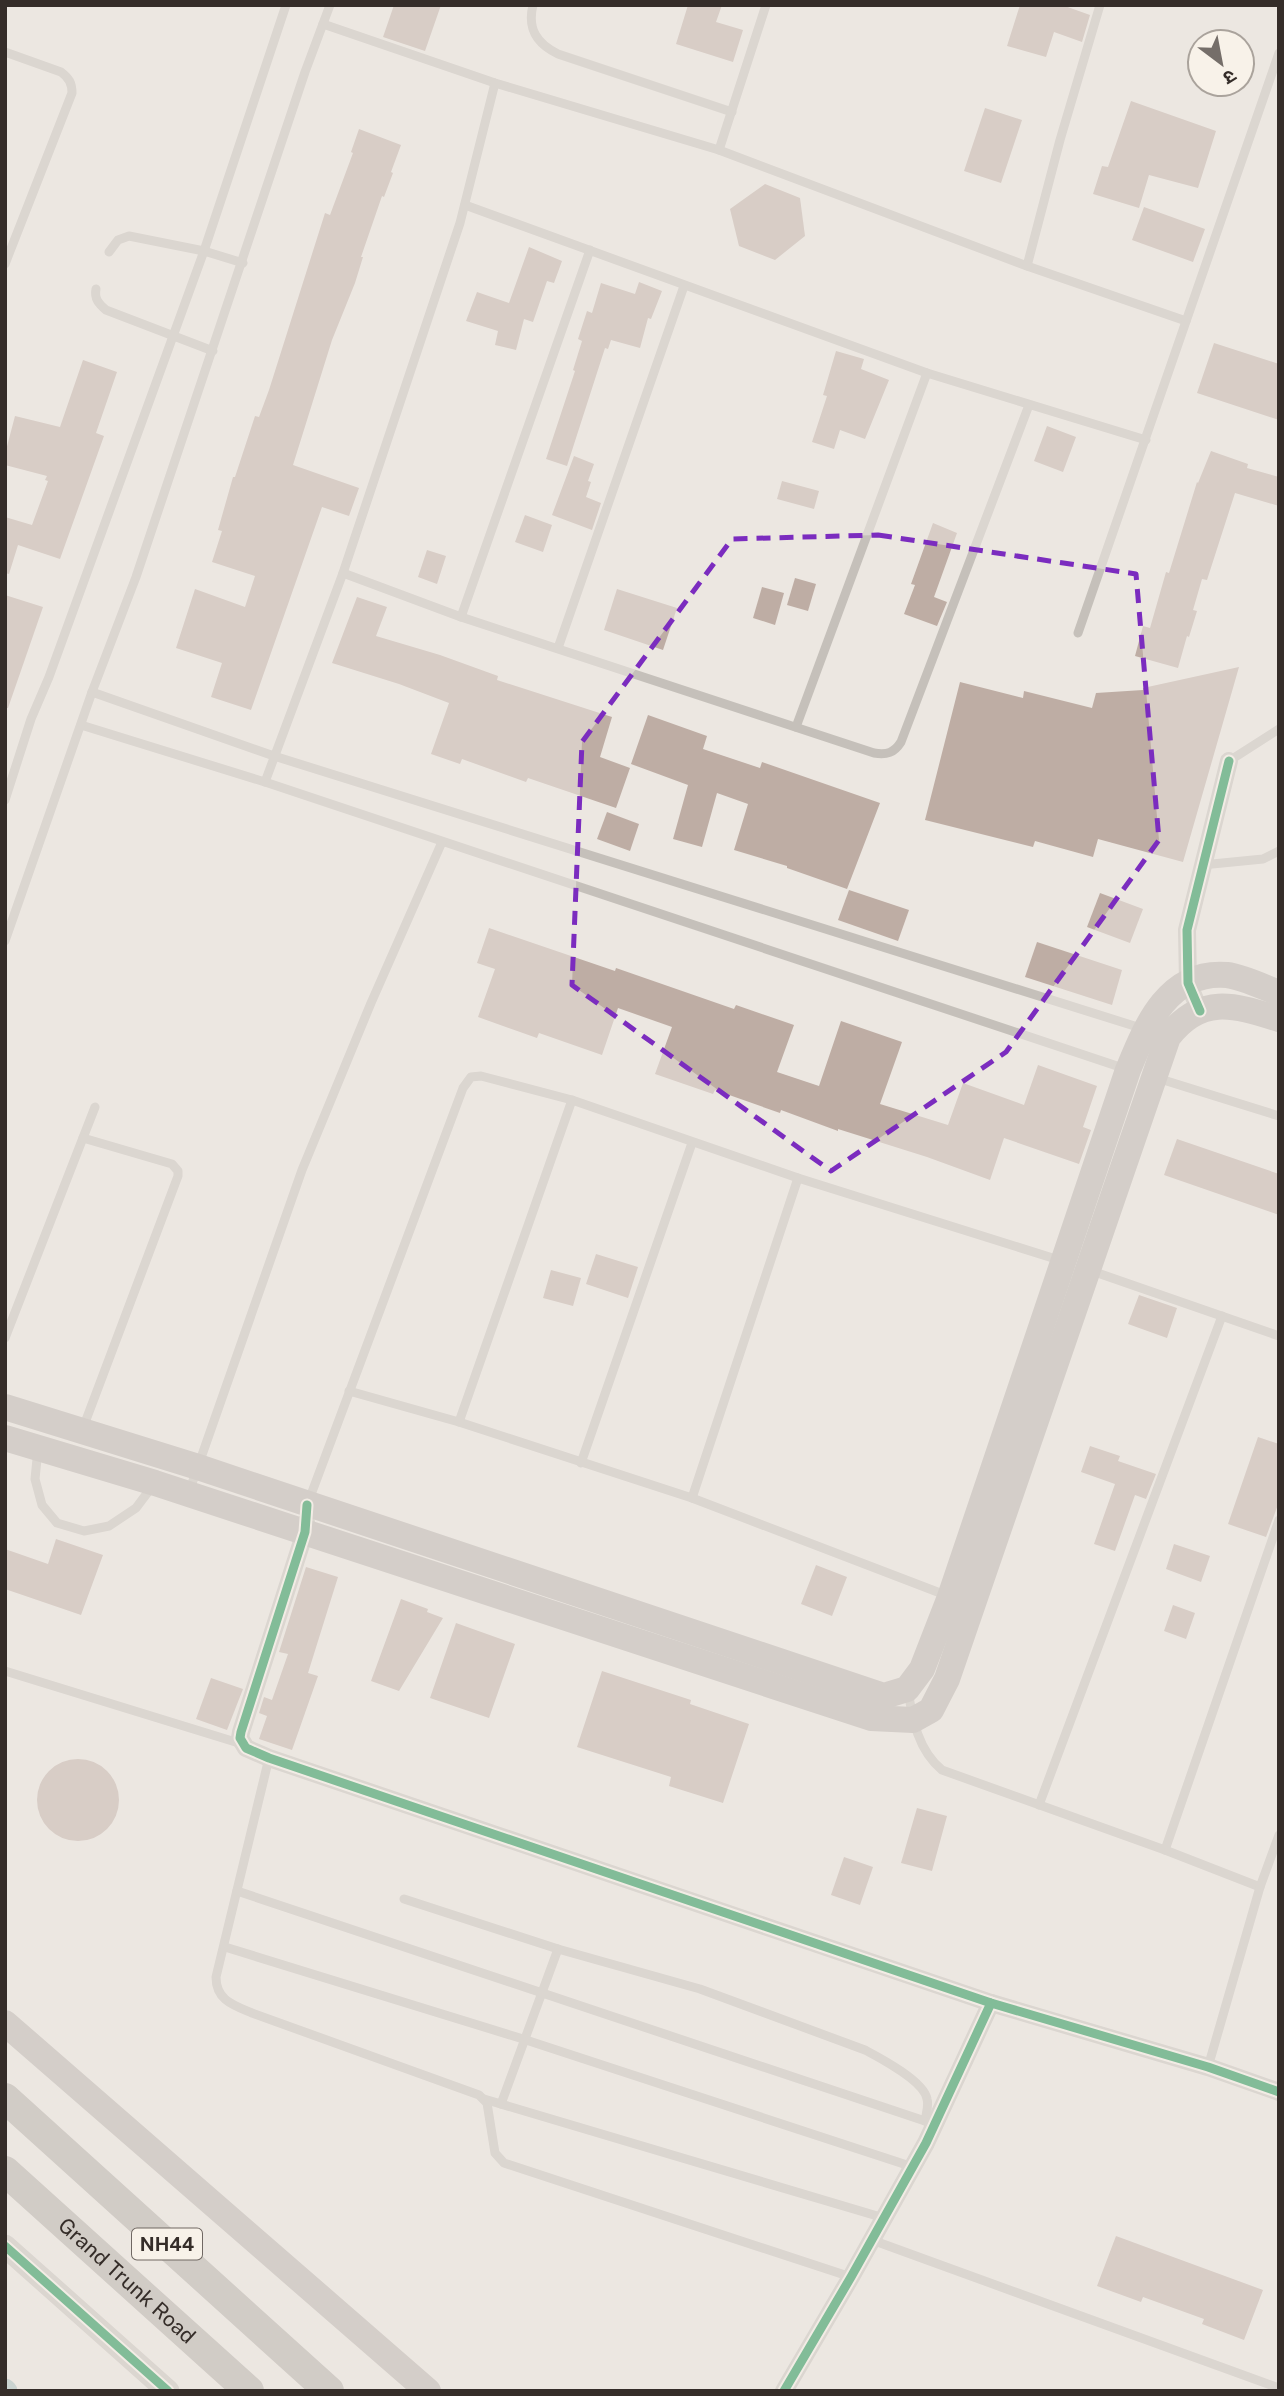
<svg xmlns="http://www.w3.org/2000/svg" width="1284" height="2396" font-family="'Public Sans','Noto Sans Devanagari',sans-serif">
	<rect width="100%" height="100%" fill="#ece7e1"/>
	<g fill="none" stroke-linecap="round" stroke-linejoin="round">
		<path stroke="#a0baba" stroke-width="21" d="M5,2389l2,2"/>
	</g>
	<g fill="#beada4">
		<path d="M394,5h47l-16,46 -42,-14z"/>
		<path d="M688,5h34l-6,17 27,8 -10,32 -57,-18z"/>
		<path d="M1020,5h42l28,10 -8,27 -28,-10 -8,25 -39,-11z"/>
		<path d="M1131,101l85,30 -18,57 -49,-13 -10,33 -46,-14 9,-28 6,1z"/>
		<path d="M985,108l37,12 -21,63 -37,-12z"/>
		<path d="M359,129l42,16 -10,27 2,1 -9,24 -2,-1 -21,61h2l-8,26 -23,57 -39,125 66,23 -10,28 -27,-9 -71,203 -40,-13 11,-34 -46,-15 19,-59 50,18 10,-31 -43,-14 10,-31 -4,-1 15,-53h2l20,-61 4,1 10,-27 56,-177 5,2 23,-62 -2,-1z"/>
		<path d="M765,184l35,14 5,38 -30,24 -36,-14 -9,-37z"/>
		<path d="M1144,207l61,22 -12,33 -61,-22z"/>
		<path d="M529,247l33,14 -8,22 -7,-2 -14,41 -9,-3 -8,31 -21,-5 3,-14 -32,-10 11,-29 32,11z"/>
		<path d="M639,282l23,9 -11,28 -3,-1 -8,30 -29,-8 -3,9 -3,-1 -38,118 -21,-7 29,-88 -2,-1 9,-29 -4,-2 9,-28 5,2 9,-30 34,11z"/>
		<path d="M1214,343l65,21v56l-82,-27z"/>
		<path d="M836,351l28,8 -3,10 28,11 -24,59 -25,-9 -6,19 -22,-7 15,-46 -4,-1z"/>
		<path d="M83,360l34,12 -21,61 8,3 -44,123 -42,-14 -9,29 -4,-1v-56l27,8 16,-44 -3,-1 2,-4 -42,-11v-11l10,-38 45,11z"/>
		<path d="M1047,426l29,11 -13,35 -29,-11z"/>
		<path d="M1211,451l37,13 -1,4 32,9v29l-44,-13 -28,87 -5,-1 -9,31 4,1 -8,26 -2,-1 -9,32 -43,-12 8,-30 7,2 16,-56 3,1 28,-91 1,1z"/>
		<path d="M574,456l20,8 -6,17 3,1 -5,15 15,6 -9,27 -40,-15z"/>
		<path d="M782,481l37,10 -5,18 -37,-10z"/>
		<path d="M525,515l27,10 -9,27 -28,-10z"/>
		<path d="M933,523l24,10 -23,64 13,5 -10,24 -33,-12 11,-29 -4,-1z"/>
		<path d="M427,550l19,6 -9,28 -19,-7z"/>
		<path d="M795,578l21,6 -8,27 -21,-6z"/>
		<path d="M762,587l22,6 -9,32 -22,-7z"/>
		<path d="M617,589l60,19 -14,42 -59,-20z"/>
		<path d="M5,595l38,12 -35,101h-3z"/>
		<path d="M357,597l30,10 -11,29 64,19 58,21 -1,4 115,37 -12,40 30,11 -14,40 -88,-30 -2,4 -64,-23 -2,5 -29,-10 18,-51 -50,-19 -67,-21z"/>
		<path d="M1239,667l-56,195 -85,-23 -5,18 -58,-16 -2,6 -108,-27 35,-138 63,16 1,-7 68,17 4,-15 47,-3v-2z"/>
		<path d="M648,715l59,21 -4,13 57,19 2,-6 118,41 -33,86 -60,-21v-2l-53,-16 14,-46 -31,-11 -15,54 -29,-8 15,-54 -57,-21z"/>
		<path d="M607,812l32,12 -9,27 -33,-12z"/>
		<path d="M849,890l60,20 -11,31 -60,-21z"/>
		<path d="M1100,893l43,16 -13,34 -43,-16z"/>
		<path d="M489,928l126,43 1,-3 118,41 2,-4 58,20 -17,47 42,14 22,-65 61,21 -22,62 68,21 15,-42 61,22 14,-40 59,21 -14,41 8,3 -12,34 -75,-26 -14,42 -63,-23 -89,-28v2l-57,-21 -1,3 -65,-23 -2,4 -58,-20 17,-47 -54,-19 -16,47 -63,-22 -2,5 -59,-21 17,-48 -18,-6z"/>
		<path d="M1037,942l85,28 -10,35 -87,-28z"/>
		<path d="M1177,1139l102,35v41l-115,-40z"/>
		<path d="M596,1254l42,13 -10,31 -42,-14z"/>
		<path d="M551,1270l30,8 -8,28 -30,-8z"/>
		<path d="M1139,1295l38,13 -10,30 -39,-14z"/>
		<path d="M1258,1437l21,7v58l-13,35 -38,-13z"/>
		<path d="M1090,1446l30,10 -2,5 38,13 -10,25 -11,-4 -20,56 -21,-7 21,-60 -34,-12z"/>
		<path d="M56,1539l47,16 -22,60 -76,-26v-40l43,15z"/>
		<path d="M1174,1544l36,12 -9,26 -35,-13z"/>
		<path d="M816,1565l31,12 -15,39 -31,-12z"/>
		<path d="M306,1567l32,10 -30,96 10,3 -26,74 -33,-11 8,-23 -8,-3 5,-16 8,3 16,-46 -9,-2z"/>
		<path d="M401,1599l27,10 -1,3 16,6 -44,73 -28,-10z"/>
		<path d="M1173,1605l22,8 -9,26 -22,-8z"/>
		<path d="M456,1623l59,21 -26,74 -59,-20z"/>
		<path d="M602,1671l89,29 -1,4 59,20 -26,79 -54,-17 2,-9 -94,-30z"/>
		<path d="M211,1678l32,11 -16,41 -31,-11z"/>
		<circle cx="78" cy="1800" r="41"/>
		<path d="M917,1808l30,8 -15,55 -31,-8z"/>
		<path d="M844,1857l29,10 -13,38 -29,-10z"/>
		<path d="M1116,2236l147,54 -19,50 -42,-16 2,-5 -61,-22 -2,5 -44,-16z"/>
	</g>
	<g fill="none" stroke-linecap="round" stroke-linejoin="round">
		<g stroke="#c5c0ba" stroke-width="9">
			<path d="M533,5c-6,24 4,39 25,49l174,58"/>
			<path d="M323,24l172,59 224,67 308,116 159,55"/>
			<path d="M5,52l56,20c8,6 11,11 11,21l-67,171"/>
			<path d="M719,150l47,-145"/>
			<path d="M465,205l462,168 219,67"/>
			<path d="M109,252l9,-12 11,-4 75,15 39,12"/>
			<path d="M1027,266l33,-126 40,-135"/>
			<path d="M96,289c-2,10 3,15 10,21l107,41"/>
			<path d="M343,573l118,44 413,136c13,2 20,0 27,-11l128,-337"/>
			<path d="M461,617l129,-367"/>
			<path d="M1078,633l201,-580"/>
			<path d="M558,648l126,-362"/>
			<path d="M92,692l182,64 870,273"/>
			<path d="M81,725l184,57 861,287"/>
			<path d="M796,727l131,-354"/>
			<path d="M1229,761l50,-32"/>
			<path d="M265,782l78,-209 117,-350 35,-140"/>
			<path d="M5,800l26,-81 18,-42 155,-426 82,-246"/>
			<path d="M1202,865l61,-6 16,-8"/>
			<path d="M5,941l87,-249 44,-115 169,-505 25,-67"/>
			<path d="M1157,1078l122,38"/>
			<path d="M1089,1270l190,66"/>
			<path d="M5,1338l90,-231"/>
			<path d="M349,1391l110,31 233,76 256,98"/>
			<path d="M459,1422l113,-322"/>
			<path d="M83,1428l95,-252v-5l-6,-7 -89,-26"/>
			<path d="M38,1449l-3,30 7,26 15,18 27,8 25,-5 27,-18 18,-24"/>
			<path d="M581,1463l111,-320"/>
			<path d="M189,1492l113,-322 69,-167 71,-161"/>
			<path d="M692,1498l106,-320"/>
			<path d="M309,1500l154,-412 8,-11 10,-1 91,24 226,78 261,82"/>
			<path d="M5,1671l237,73"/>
			<path d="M908,1691c5,30 10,59 34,79l223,80 95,37"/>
			<path d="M269,1758l-53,219c0,23 17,28 36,36l227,82 8,8 8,50 9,10 347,114"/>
			<path d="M1039,1805l183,-489"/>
			<path d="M1165,1850l114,-330"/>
			<path d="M237,1891l697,233"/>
			<path d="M404,1899l154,50 142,40 165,61c15,8 59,31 62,49 2,7 -1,15 -2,22"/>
			<path d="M225,1947l298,92 390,128"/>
			<path d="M1208,2067l52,-180 19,-52"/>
			<path d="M484,2099l400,119"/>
			<path d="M501,2104l57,-155"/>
			<path d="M872,2240l404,147"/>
		</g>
		<g stroke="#c5c0ba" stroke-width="18">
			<path d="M1200,1011l-12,-28 -1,-53 42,-169"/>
			<path d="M306,1522l-1,10 -64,200 -1,6 6,10 23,10 722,245 217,64 71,25"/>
			<path d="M784,2391l67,-114 75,-134 65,-140"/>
		</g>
		<path stroke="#c5c0ba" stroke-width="23" d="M5,2246l163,145"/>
		<g stroke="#b6b0ab" stroke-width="26">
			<path d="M5,1407l193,60 686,229 23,-7 15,-20 28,-72 178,-527c18,-44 40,-100 99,-95 16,2 36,12 52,18"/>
			<path d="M5,1438l150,45 716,235 42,2 18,-10 16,-31 221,-642c33,-43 66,-32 111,-18"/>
			<path d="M5,2023l423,368"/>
		</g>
		<g stroke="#afaaa4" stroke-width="30">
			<path d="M5,2098l324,293"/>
			<path id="s1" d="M5,2171l244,220"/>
		</g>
		<defs>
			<g id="cycleway">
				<path d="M1200,1011l-12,-28 -1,-53 42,-169"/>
				<path d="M307,1505l-2,27 -64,200 -1,6 6,10 23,10 722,245 217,64 71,25"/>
				<path d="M5,2246l163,145"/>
				<path d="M784,2391l67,-114 75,-134 65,-140"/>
			</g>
		</defs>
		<use href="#cycleway" stroke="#f8f2e9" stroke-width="13"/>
		<use href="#cycleway" stroke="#00873e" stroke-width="9"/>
	</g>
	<path d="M0 0H1284V2396H0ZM878,535l258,39 23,266 -153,212 -175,119 -259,-186 10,-243 150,-203z" fill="#ece7e1" fill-opacity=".55" fill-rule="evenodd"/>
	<path fill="none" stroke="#7b2cbf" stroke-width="5" stroke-dasharray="14 9" stroke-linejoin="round" d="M878,535l258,39 23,266 -153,212 -175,119 -259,-186 10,-243 150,-203z"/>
	<g text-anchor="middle" stroke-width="6" stroke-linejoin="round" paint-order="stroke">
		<rect fill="#f8f2e9" stroke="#706863" stroke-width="2" x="132" y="2228.5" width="70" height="31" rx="5"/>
		<g font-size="19" font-weight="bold" fill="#352d29">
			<text x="167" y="2251">NH44</text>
		</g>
		<g font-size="21" fill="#352d29" stroke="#f8f2e9">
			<text dy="7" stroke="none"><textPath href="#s1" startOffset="164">Grand Trunk Road</textPath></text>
		</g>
	</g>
	<rect width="1284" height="2396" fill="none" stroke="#352d29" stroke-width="14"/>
	<g transform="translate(1221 63) rotate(148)"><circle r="33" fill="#f8f2e9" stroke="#aaa39c" stroke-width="2"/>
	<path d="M0-5L12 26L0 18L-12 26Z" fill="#756e69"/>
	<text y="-10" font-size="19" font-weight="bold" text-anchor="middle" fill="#352d29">उ</text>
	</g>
</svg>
